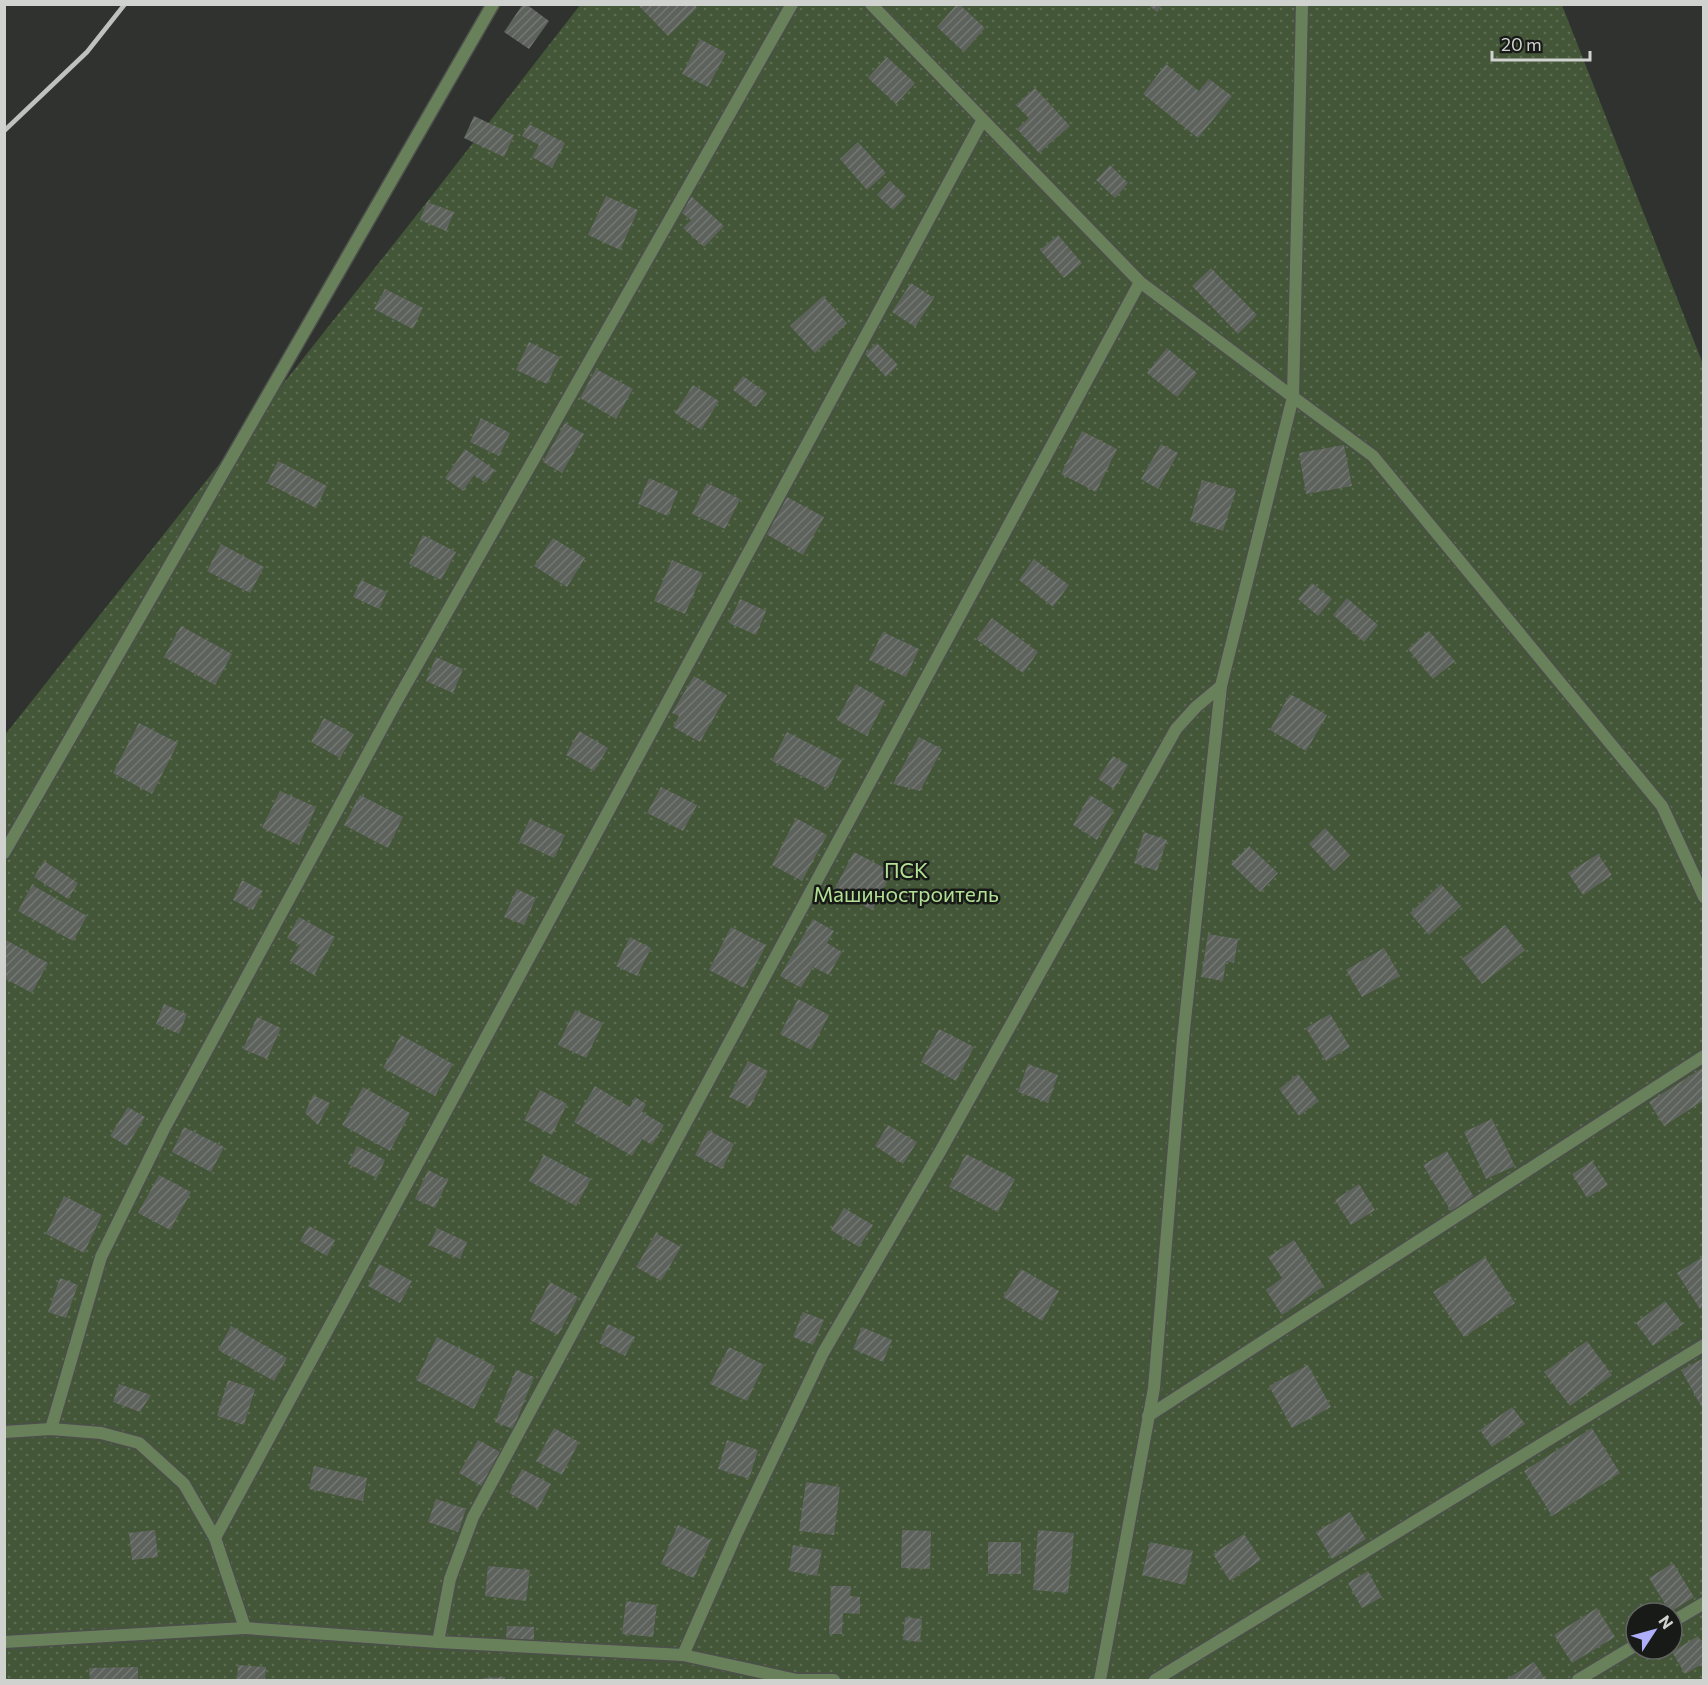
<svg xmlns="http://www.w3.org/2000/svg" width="1708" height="1685" font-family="Commissioner,sans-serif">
	<defs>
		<pattern id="grass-dots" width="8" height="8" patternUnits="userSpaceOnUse" patternTransform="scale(1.5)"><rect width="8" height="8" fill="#435637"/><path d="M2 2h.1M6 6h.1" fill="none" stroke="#5d6d53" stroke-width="1.8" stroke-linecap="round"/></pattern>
		<pattern id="building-hatch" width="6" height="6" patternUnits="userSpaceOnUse" patternTransform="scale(1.5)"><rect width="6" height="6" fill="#5e625d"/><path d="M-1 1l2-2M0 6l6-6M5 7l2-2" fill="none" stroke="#747873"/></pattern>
	</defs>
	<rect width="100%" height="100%" fill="#2f322e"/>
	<path fill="url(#grass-dots)" fill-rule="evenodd" d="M580,5h982l141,359v1316h-1698l-1,-944 423,-534zM1636,1613h36v36h-36z"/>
	<g fill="url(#building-hatch)">
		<path d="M523,4h3l23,17 -20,28 -25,-17z"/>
		<path d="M641,4h53l3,4 -29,28 -29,-30z"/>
		<path d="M957,4h2l26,24 -21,24 -27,-25z"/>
		<path d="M1147,4h16l-6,8z"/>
		<path d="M700,39l26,14 -18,34 -26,-13z"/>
		<path d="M887,57l28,26 -19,21 -28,-26z"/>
		<path d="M1166,64l33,27 10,-12 23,17 -34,42 -55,-44z"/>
		<path d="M1035,88l35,38 -31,27 -22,-24 12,-11 -13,-13z"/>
		<path d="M474,116l40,19 -10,22 -40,-19z"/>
		<path d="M529,124l36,19 -13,25 -20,-11 7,-12 -17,-9z"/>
		<path d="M858,142l28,31 -19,17 -27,-31z"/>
		<path d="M1110,165l18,18 -13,15 -19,-18z"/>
		<path d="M890,181l16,15 -13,14 -16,-15z"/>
		<path d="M690,195l34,31 -20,21 -21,-19 8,-8 -14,-11z"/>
		<path d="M606,196l32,14 -18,40 -32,-15z"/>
		<path d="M427,202l27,10 -8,19 -26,-11z"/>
		<path d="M1058,235l24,28 -18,15 -24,-28z"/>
		<path d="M1211,268l46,47 -19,19 -46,-48z"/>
		<path d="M911,283l23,15 -19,29 -23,-15z"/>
		<path d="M385,289l38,19 -10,21 -39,-20z"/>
		<path d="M823,296l24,27 -32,30 -25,-27z"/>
		<path d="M529,342l31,15 -13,27 -31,-14z"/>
		<path d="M877,343l21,22 -12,12 -21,-23z"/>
		<path d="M1167,348l30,25 -20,24 -30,-24z"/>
		<path d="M596,369l37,20 -17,30 -36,-21z"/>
		<path d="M743,376l24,17 -11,14 -23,-17z"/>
		<path d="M693,385l26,16 -18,29 -26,-17z"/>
		<path d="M481,418l29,15 -11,23 -29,-14z"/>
		<path d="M565,423l19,11 -22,39 -19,-11z"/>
		<path d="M1082,431l35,18 -21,43 -35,-18z"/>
		<path d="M1161,444l17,9 -20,36 -17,-10z"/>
		<path d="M1344,445l8,41 -46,8 -7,-41z"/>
		<path d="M465,449l30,21 -9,13 -12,-8 -11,16 -18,-13z"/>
		<path d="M278,461l49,25 -11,22 -49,-25z"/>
		<path d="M649,478l29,13 -10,25 -30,-12z"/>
		<path d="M1202,480l34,10 -13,41 -33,-10z"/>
		<path d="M707,483l33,16 -15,30 -33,-15z"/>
		<path d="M787,497l37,20 -21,38 -37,-21z"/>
		<path d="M423,535l33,17 -15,28 -32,-16z"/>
		<path d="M553,538l32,20 -18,29 -33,-21z"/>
		<path d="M221,544l43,23 -14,26 -43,-22z"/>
		<path d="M1034,559l35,26 -16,22 -34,-27z"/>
		<path d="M672,560l31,13 -18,41 -31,-13z"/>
		<path d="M361,580l26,12 -8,17 -26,-12z"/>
		<path d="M1312,583l20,16 -14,17 -20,-17z"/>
		<path d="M1347,598l31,27 -14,17 -31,-27z"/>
		<path d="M740,599l26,12 -10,24 -27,-12z"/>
		<path d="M992,618l46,34 -15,21 -47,-34z"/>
		<path d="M181,626l51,28 -17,31 -51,-28z"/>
		<path d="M1429,631l26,30 -22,18 -25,-30z"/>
		<path d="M883,632l36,17 -13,28 -37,-17z"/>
		<path d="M436,657l27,12 -10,24 -27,-12z"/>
		<path d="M694,676l33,19 -27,47 -27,-15 6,-11 -7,-3z"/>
		<path d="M856,684l29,17 -18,35 -30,-16z"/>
		<path d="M1290,694l37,21 -21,36 -36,-21z"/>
		<path d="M324,718l30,16 -14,24 -29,-16z"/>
		<path d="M139,723l39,20 -26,51 -39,-21z"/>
		<path d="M579,731l29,17 -14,23 -28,-16z"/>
		<path d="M787,732l55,28 -14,29 -56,-28z"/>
		<path d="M919,737l23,12 -22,42 -27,-7z"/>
		<path d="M1113,756l15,9 -14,24 -16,-10z"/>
		<path d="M661,787l36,18 -14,26 -36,-18z"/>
		<path d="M280,791l36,16 -17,38 -37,-17z"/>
		<path d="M360,795l43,22 -15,31 -44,-23z"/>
		<path d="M1090,795l24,15 -17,30 -24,-15z"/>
		<path d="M796,818l31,17 -25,46 -30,-16z"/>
		<path d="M530,819l35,16 -11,23 -35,-16z"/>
		<path d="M1325,828l25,27 -16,16 -25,-27z"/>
		<path d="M1144,832l23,8 -10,31 -23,-8z"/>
		<path d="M1249,846l29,27 -18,19 -29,-28z"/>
		<path d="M854,852l38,20 -20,38 -38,-20z"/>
		<path d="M1598,854l14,21 -29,20 -15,-22z"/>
		<path d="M44,861l34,22 -10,16 -34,-22z"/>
		<path d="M242,880l21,11 -10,19 -20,-10z"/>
		<path d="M1441,884l20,22 -32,29 -19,-22z"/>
		<path d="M32,885l55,31 -14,25 -55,-30z"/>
		<path d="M517,889l19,9 -12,27 -20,-8z"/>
		<path d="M299,917l36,20 -21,38 -24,-14 10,-16 -13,-7z"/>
		<path d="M813,919l21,12 -7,12 15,9 -13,23 -16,-8 -12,21 -21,-12z"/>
		<path d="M1505,925l20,25 -43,34 -20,-25z"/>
		<path d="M731,927l35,18 -22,43 -35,-18z"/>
		<path d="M1208,934l30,5 -4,24 -8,-2 -3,20 -22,-4z"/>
		<path d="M630,937l21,11 -14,28 -21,-10z"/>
		<path d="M4,939l44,24 -16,30 -28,-15z"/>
		<path d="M1384,948l16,28 -38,21 -16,-27z"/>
		<path d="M798,999l31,16 -18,35 -31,-16z"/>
		<path d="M164,1004l23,10 -8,20 -23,-10z"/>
		<path d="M575,1010l28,13 -17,35 -28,-13z"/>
		<path d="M1330,1014l20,33 -24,14 -20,-33z"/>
		<path d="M257,1017l24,11 -14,31 -24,-10z"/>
		<path d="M939,1029l35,18 -18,34 -35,-19z"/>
		<path d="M401,1035l52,29 -18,32 -52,-28z"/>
		<path d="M748,1061l20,10 -18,36 -21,-10z"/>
		<path d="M1028,1064l30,11 -10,28 -30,-11z"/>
		<path d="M1704,1067v33l-40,26 -15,-24z"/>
		<path d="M1298,1074l21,27 -20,15 -20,-27z"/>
		<path d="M595,1086l35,21 5,-10 11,7 -4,8 22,13 -12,20 -10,-6 -10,17 -58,-34z"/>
		<path d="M363,1087l47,26 -20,38 -48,-26z"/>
		<path d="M540,1090l27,14 -15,31 -28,-15z"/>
		<path d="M313,1095l17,8 -12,22 -13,-12z"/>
		<path d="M128,1107l17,10 -18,29 -17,-10z"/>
		<path d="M1492,1119l23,47 -29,13 -22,-47z"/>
		<path d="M888,1125l29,17 -14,22 -28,-18z"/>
		<path d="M184,1127l40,20 -13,25 -39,-20z"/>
		<path d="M708,1130l26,14 -12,25 -27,-14z"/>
		<path d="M357,1146l28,14 -8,18 -29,-14z"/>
		<path d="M1447,1151l28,48 -23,14 -29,-48z"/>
		<path d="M966,1154l49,25 -17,33 -49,-25z"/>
		<path d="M544,1155l47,24 -15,27 -47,-25z"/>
		<path d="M1592,1161l16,24 -21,13 -15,-24z"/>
		<path d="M428,1170l20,10 -13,28 -20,-9z"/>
		<path d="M159,1175l32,17 -21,38 -32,-17z"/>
		<path d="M1359,1184l16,26 -24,15 -16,-25z"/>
		<path d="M64,1196l38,19 -18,38 -38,-19z"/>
		<path d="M844,1208l29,17 -14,22 -28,-17z"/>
		<path d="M309,1226l26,14 -8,16 -27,-15z"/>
		<path d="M437,1228l30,14 -7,17 -31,-14z"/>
		<path d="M656,1233l25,14 -20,34 -25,-14z"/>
		<path d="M1294,1240l30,46 -42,29 -16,-25 16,-12 -14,-21z"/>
		<path d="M1704,1256v51l-4,2 -23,-36z"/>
		<path d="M1485,1257l30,46 -51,34 -31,-45z"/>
		<path d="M379,1264l33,17 -12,22 -32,-17z"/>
		<path d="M1021,1269l38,22 -17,30 -39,-24z"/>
		<path d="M60,1278l18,7 -12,33 -18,-6z"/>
		<path d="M550,1282l28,15 -20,38 -28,-15z"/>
		<path d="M1665,1301l18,23 -30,22 -17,-23z"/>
		<path d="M803,1312l21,8 -11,25 -20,-8z"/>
		<path d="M608,1324l27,13 -10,19 -26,-13z"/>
		<path d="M231,1326l56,32 -13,23 -56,-31z"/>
		<path d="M862,1327l30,13 -9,22 -30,-13z"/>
		<path d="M437,1337l58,29 -21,43 -58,-29z"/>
		<path d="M1587,1341l25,34 -42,31 -26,-34z"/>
		<path d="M729,1347l35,18 -17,36 -37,-17z"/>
		<path d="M1704,1358v53l-23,-41z"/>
		<path d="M1308,1365l23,42 -39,21 -23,-42z"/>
		<path d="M516,1370l18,7 -21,52 -18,-7z"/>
		<path d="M228,1380l27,9 -11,36 -27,-9z"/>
		<path d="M119,1384l32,11 -11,17 -27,-10z"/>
		<path d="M1512,1407l13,17 -33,23 -12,-17z"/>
		<path d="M554,1428l25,14 -17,33 -26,-14z"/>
		<path d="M1592,1428l28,45 -68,43 -28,-45z"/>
		<path d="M478,1440l24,13 -19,34 -24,-14z"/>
		<path d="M727,1440l31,10 -9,29 -31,-10z"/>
		<path d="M314,1466l53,12 -4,23 -54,-12z"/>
		<path d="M522,1469l29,15 -13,25 -29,-16z"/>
		<path d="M806,1482l34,5 -6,48 -35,-4z"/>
		<path d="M436,1499l30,10 -8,23 -30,-10z"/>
		<path d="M1350,1512l16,27 -34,20 -16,-27z"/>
		<path d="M678,1525l33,15 -17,38 -33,-14z"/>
		<path d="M155,1530l3,27 -26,3 -3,-27z"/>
		<path d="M902,1530l29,1 -1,38 -29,-1z"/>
		<path d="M1038,1530l36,3 -6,60 -35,-3z"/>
		<path d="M1244,1534l17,26 -31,21 -17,-27z"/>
		<rect x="988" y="1542" width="33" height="32"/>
		<path d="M1150,1542l43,9 -8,34 -43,-10z"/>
		<path d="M793,1545l29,5 -5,26 -28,-5z"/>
		<path d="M1673,1563l21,34 -24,15 -21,-34z"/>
		<path d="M488,1566l42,4 -4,31 -41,-5z"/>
		<path d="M1368,1571l14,26 -20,11 -14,-25z"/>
		<path d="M831,1586h20l-1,10 10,1v17l-17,-1 -1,21h-13z"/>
		<path d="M626,1601l31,4 -4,32 -31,-3z"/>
		<path d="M1597,1608l18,29 -43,26 -18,-28z"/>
		<path d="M905,1617l17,2 -2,23 -17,-2z"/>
		<path d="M507,1626l27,1v14l-28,-1z"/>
		<path d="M1698,1636l6,10v17l-19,11 -13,-22z"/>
		<path d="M1534,1662l12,18h-38l-1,-1z"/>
		<path d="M238,1665l28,2 -1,13h-28z"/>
		<path d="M138,1667v13h-48l-1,-12z"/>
		<path d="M505,1677v3h-22v-2z"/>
	</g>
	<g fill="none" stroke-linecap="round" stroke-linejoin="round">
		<defs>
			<g id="street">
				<path d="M871,4l269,278 153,115 -72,289 -38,353 -29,349 -54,292"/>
				<path d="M1302,4l-9,393 80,59 289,350 42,91"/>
				<path d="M4,853l489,-849"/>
				<path d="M1148,1416l556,-360"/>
				<path d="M51,1429l50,-172 63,-128 231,-425 397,-700"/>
				<path d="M4,1432l47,-3 50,4 38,10 45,41 31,54 30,90 -241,14"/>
				<path d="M215,1538l767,-1417"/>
				<path d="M1672,1622l32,-19"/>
				<path d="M245,1628l193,14 245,13 114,25h37"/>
				<path d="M438,1642l12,-63 23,-62 667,-1235"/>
				<path d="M683,1655l53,-120 87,-182 118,-203 235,-421 20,-22 25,-21"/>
				<path d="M1155,1680l549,-335"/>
				<path d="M1578,1680l58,-35"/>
			</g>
		</defs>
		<use href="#street" stroke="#4c4f4b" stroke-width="15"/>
		<use href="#street" stroke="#69815a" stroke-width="12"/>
		<path stroke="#bfc1be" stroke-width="4.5" d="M4,131l83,-79 38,-48"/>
	</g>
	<g text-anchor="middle" stroke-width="5" stroke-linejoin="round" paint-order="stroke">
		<g font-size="21" fill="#b2e094" stroke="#181a18">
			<text x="906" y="878">ПСК<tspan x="906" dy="24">Машиностроитель</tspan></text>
		</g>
	</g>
	<rect width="1708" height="1685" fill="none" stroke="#d0d2cf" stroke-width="12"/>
	<g transform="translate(1654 1631) rotate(54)"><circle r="28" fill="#181a18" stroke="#626461" stroke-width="1.5"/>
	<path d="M0-4.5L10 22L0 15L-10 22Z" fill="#aeaefa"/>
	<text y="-9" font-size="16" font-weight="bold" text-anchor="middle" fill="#d0d2cf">N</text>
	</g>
	<path d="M1492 51v9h98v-9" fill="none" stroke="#d0d2cf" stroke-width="3"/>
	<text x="1501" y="51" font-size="18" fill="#d0d2cf" stroke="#181a18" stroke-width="4.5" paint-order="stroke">20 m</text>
</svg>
